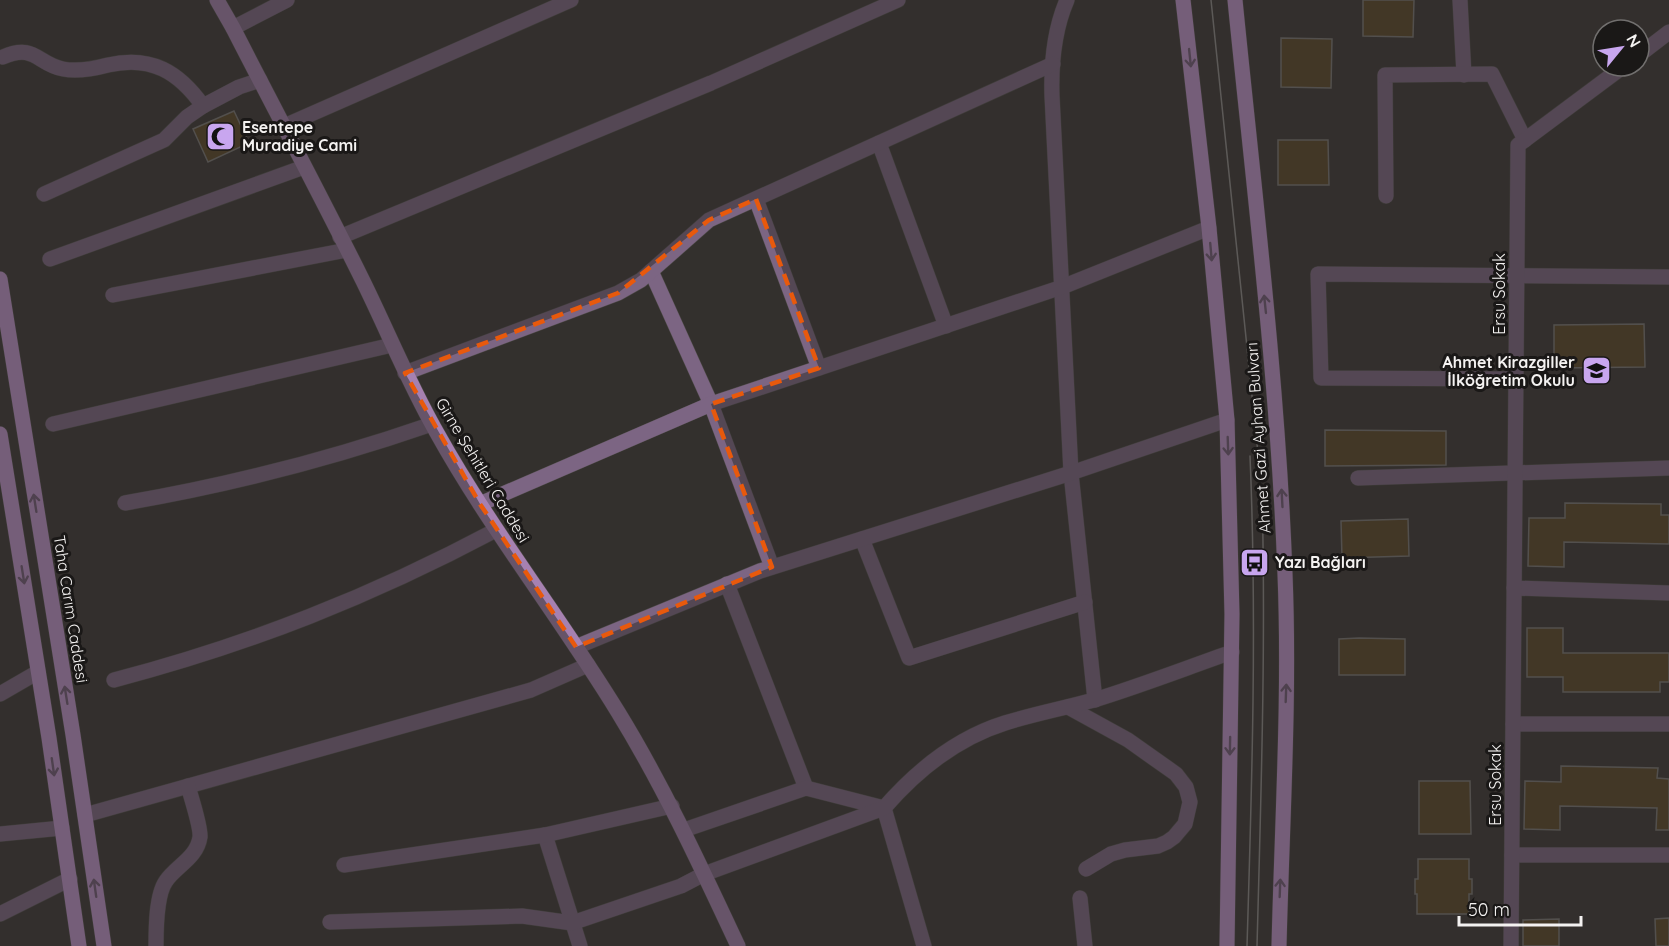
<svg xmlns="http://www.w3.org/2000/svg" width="1669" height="946" font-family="Quicksand,sans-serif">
	<rect width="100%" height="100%" fill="#33302d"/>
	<g fill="#56411d" stroke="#797773" stroke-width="1.5">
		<path d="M1363,0h51l-1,37 -50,-1z"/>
		<path d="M1281,38l51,1 -1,49 -50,-1z"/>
		<path d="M234,111l15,32 -41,19 -15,-33z"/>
		<path d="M1278,140h50l1,45h-51z"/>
		<path d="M1644,324l1,43 -91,1v-43z"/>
		<path d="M1325,430l121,1v34l-121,1z"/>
		<path d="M1565,503l96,1v11h8v29l-105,-2v25l-36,-1 1,-48h36z"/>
		<path d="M1408,519l1,37 -67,2 -1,-37z"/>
		<path d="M1527,628h36v25h106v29h-9v10h-97v-15h-36z"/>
		<path d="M1359,638l46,1v36h-66v-36z"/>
		<path d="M1561,766l97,2 -1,10 12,1v51h-13l1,-22 -97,-2v24l-36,-1 1,-48 36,1z"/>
		<path d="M1419,781h51l1,53h-52z"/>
		<path d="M1418,859h51v20h3v15h-3v20h-52v-20h-2v-15h3z"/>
		<path d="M1669,918v28h-13l-1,-27z"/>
		<path d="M1559,919v27h-36v-26z"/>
	</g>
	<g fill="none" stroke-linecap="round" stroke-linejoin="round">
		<defs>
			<g id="street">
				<path d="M1067,0c-13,30 -16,64 -15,96l19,377 24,227"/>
				<path d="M1460,0l4,75"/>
				<path d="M233,28l54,-28"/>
				<path d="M1639,55l30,-23"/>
				<path d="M3,57c32,-14 34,7 60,12 15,3 30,0 45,-4 43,-10 71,7 95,41"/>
				<path d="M284,126l287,-126"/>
				<path d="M879,143l67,183"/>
				<path d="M44,194l120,-54 23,-23 16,-11 36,-19 21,-7"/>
				<path d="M1386,196l-1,-121 107,-1 33,66"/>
				<path d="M756,199l63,169"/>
				<path d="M340,237l371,-154 187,-83"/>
				<path d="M50,259l254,-92"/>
				<path d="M651,271l60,133 61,163"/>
				<path d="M113,295l234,-45"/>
				<path d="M405,373l213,-80 23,-13 68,-60 344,-156"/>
				<path d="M1516,379l-195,-1 -3,-104 351,3"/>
				<path d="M53,424l339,-79"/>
				<path d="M1358,478l311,-10"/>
				<path d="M125,503c105,-18 206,-44 307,-79"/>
				<path d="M480,504l231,-100 351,-117 147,-59"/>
				<path d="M862,539l47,119 176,-56"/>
				<path d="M727,584l79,204"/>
				<path d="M1514,588l155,5"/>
				<path d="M576,647l184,-76 311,-98 156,-53"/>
				<path d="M114,680c137,-36 258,-84 382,-150"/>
				<path d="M0,694l38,-22"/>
				<path d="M1068,707l60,33 48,34 10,13 4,15 -5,22 -11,13 -7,5 -9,4 -33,4 -14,4 -25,15"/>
				<path d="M1513,724h156"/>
				<path d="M85,815l446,-125 57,-25"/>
				<path d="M684,830l122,-42 78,20 40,138"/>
				<path d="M0,834l62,-6"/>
				<path d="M545,835l35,111"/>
				<path d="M1512,855h157"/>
				<path d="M344,865l201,-30 127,-29"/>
				<path d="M1080,898l5,48"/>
				<path d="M0,914l70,-35"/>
				<path d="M330,922l192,-6 50,7 109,-37 23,-12 180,-66c33,-38 73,-70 121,-85 29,-9 60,-15 89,-23 46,-14 92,-32 138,-48"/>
				<path d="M156,946c0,-17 0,-51 10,-65 10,-15 31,-23 34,-44 1,-10 -9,-40 -12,-51"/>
				<path d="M1511,946l7,-801 106,-79"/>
			</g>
			<path id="secondary" d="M217,0l16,28c43,84 88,168 130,253 25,51 46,103 74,152 54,97 123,184 181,279 46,75 83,155 120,234"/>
			<g id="primary">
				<path d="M1183,0l26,228 18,192 5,194 -5,332"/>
				<path d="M1235,0c19,191 43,382 50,574 5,124 -3,248 -6,372"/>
				<path d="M0,279l73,456 31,211"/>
				<path d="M0,434l49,304 30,208"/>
			</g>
		</defs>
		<use href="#street" stroke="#4e4b48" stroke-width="16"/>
		<use href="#secondary" stroke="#4e4b48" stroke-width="16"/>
		<use href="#primary" stroke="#4e4b48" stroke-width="16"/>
		<use href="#street" stroke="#7c6583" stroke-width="15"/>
		<use href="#secondary" stroke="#a681b1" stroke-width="15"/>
		<use href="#primary" stroke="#c697d5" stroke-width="15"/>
		<g stroke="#8f8d8b" stroke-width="1.5">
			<path d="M1211,0l51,492c4,151 -1,303 -5,454"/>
			<path d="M1247,946c5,-163 10,-326 3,-490"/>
		</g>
	</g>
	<defs><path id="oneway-shaft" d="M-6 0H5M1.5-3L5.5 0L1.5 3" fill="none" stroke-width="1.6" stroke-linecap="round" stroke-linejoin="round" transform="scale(1.5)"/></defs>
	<g stroke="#705876">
		<use href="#oneway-shaft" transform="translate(1190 58) rotate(84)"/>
		<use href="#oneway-shaft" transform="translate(1211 252) rotate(85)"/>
		<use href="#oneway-shaft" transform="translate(1265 304) rotate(-96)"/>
		<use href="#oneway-shaft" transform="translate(1228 446) rotate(88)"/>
		<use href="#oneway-shaft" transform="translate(1282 498) rotate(-93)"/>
		<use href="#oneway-shaft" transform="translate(35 503) rotate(-99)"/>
		<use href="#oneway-shaft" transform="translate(23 575) rotate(81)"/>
		<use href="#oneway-shaft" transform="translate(1286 693) rotate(-88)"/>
		<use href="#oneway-shaft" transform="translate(66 695) rotate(-99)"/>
		<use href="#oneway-shaft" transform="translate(1230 746) rotate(91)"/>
		<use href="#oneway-shaft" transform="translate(53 767) rotate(82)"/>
		<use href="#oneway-shaft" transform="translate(95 888) rotate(-98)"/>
		<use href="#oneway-shaft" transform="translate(1280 888) rotate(-88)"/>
	</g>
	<path d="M0 0H1669V946H0ZM756,199l63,169 -108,36 61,163 -196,80 -96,-143 -75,-131 213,-80 91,-73z" fill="#33302d" fill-opacity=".55" fill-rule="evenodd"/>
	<path fill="none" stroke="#e8590c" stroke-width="4.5" stroke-dasharray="12 8" stroke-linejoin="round" d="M756,199l63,169 -108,36 61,163 -196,80 -96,-143 -75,-131 213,-80 91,-73z"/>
	<defs>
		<symbol id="mosque-square" viewBox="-11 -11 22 22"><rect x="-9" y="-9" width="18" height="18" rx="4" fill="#c8a6ef" stroke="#1a1817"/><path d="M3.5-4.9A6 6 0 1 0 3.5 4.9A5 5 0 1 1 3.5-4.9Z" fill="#111"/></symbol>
		<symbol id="school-square" viewBox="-11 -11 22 22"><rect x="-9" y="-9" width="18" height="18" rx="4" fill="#c8a6ef" stroke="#1a1817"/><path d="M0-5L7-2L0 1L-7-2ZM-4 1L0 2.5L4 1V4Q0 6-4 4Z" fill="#111"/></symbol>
		<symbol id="bus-square" viewBox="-11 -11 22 22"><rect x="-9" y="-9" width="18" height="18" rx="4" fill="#c8a6ef" stroke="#1a1817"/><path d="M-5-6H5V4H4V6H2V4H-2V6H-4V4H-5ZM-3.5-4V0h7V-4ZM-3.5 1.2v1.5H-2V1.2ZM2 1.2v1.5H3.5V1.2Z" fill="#111"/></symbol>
	</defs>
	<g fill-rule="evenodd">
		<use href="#mosque-square" x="204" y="120" width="33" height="33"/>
		<use href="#school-square" x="1580" y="354" width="33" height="33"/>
		<use href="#bus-square" x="1238" y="546" width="33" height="33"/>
	</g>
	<g text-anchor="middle" stroke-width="6" stroke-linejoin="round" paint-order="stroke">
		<g font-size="16" font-weight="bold" fill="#f4f2f1" stroke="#1a1817" text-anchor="start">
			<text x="242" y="133">Esentepe<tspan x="242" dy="18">Muradiye Cami</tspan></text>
			<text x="1575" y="368" text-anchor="end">Ahmet Kirazgiller<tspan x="1575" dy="18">İlköğretim Okulu</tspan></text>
			<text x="1275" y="568">Yazı Bağları</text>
		</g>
		<g font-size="16" fill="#f4f2f1" stroke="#1a1817">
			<text transform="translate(1499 294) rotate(-90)" y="6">Ersu Sokak</text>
			<text transform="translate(1258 438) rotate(-94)" y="6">Ahmet Gazi Ayhan Bulvarı</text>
			<text transform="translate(483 470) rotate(59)" y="6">Girne Şehitleri Caddesi</text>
			<text transform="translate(71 609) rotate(81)" y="6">Taha Carım Caddesi</text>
			<text transform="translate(1495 785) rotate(-90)" y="6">Ersu Sokak</text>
		</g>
	</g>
	<g transform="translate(1621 48) rotate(60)"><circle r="28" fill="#1a1817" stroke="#716f6e" stroke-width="1.5"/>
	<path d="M0-4.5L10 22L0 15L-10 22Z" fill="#c8a6ef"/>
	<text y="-9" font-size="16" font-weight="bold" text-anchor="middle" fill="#f4f2f1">N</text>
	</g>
	<path d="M1459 916v9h122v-9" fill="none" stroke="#f4f2f1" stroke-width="3"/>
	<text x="1468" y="916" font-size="18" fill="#f4f2f1" stroke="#1a1817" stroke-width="4.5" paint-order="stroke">50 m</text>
</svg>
